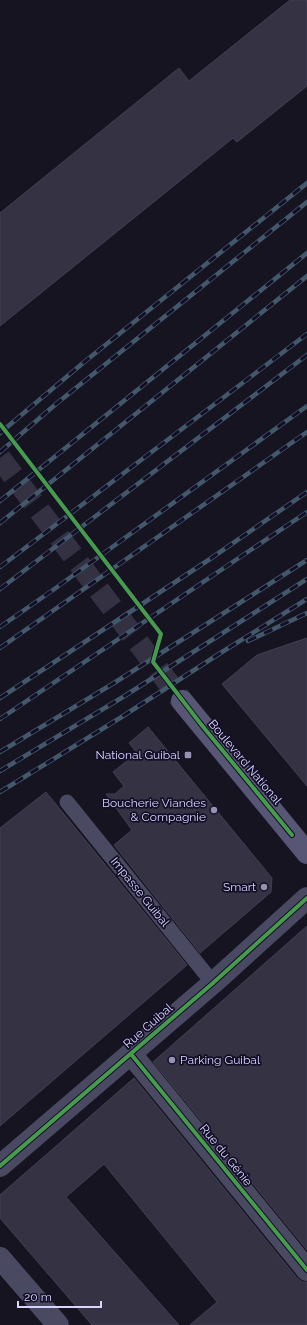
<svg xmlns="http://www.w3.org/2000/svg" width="307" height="1325" font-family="Raleway,sans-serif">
	<rect width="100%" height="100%" fill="#161421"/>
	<g fill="#343243" stroke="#433f54">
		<path d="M290,0h17v86l-70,56 -4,-4 -233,188v-113l179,-145 10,13z"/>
		<path d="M307,638v148l-85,-102 35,-29z"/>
		<path d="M148,727l124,151 -1,14 -71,61 -86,-108 18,-15 -26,-36h9l9,-8 -11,-14 24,-19 -8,-10z"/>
		<path d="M46,792l141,173 -187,161v-298z"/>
		<path d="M307,926v324l-154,-188z"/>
		<path d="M134,1078l163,200 5,4h5v43h-117l27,-23 -113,-138 -38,33 113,128h-87l-92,-107v-23z"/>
	</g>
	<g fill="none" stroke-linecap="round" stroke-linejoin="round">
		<path stroke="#333142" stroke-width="22" stroke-dasharray="22 11" stroke-linecap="butt" d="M0,458l182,243"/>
		<path stroke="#4a4962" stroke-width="15" d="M67,802l146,181"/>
		<g stroke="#4a4962" stroke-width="22">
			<path d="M131,1054l176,216"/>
			<path d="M0,1166l213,-183 94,-85"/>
			<path d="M0,1258l58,67"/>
		</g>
		<path stroke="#575674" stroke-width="22" d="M182,701l125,152"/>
		<defs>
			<g id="rail">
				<path d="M0,433l83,-70 224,-180"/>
				<path d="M0,452l56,-48 251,-202"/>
				<path d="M0,501l307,-248"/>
				<path d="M0,523l307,-247"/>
				<path d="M0,567l307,-233"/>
				<path d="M0,589l307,-234"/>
				<path d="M0,627l53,-37 254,-184"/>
				<path d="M248,641l59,-28"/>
				<path d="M0,648l307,-216"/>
				<path d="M0,698l210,-139 97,-67"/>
				<path d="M0,719l307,-207"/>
				<path d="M0,752l114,-69 193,-123"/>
				<path d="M0,771l123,-74 184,-118"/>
				<path d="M0,792l120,-74 102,-66 85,-53"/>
			</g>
		</defs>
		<use href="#rail" stroke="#43596b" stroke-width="4.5"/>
		<use href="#rail" stroke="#130f26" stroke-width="3" stroke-dasharray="9" stroke-linecap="butt"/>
		<defs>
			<g id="cycleway">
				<path d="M0,424l161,210 -8,28 47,61 92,112"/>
				<path d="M131,1054l176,216"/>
				<path d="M0,1166l213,-183 94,-85"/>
			</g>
		</defs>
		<use href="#cycleway" stroke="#130f26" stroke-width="6"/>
		<use href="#cycleway" stroke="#469c4c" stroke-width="4"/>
	</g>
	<g fill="#9591b1" stroke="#130f26" stroke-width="1.5">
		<rect x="184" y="751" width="8" height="8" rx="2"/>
		<circle cx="214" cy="810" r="4"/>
		<circle cx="264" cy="887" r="4"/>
		<circle cx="172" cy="1060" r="4"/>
	</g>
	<g text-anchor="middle" stroke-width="3.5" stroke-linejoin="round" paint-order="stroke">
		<g font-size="12" fill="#d9d4ff" stroke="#130f26" text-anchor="end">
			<text x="180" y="759">National Guibal</text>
			<text x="206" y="807">Boucherie Viandes<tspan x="206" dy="14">&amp; Compagnie</tspan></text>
			<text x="256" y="891">Smart</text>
			<text x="180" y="1064" text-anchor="start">Parking Guibal</text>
		</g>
		<g font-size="12" fill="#d9d4ff" stroke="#130f26">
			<text transform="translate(245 762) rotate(50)" y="4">Boulevard National</text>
			<text transform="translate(140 892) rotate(51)" y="4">Impasse Guibal</text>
			<text transform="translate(148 1026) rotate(-41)" y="4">Rue Guibal</text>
			<text transform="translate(226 1155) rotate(51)" y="4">Rue du Génie</text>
		</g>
	</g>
	<path d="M18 1301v6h83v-6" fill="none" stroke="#d9d4ff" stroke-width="2"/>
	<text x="24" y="1301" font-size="12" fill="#d9d4ff" stroke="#130f26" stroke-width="3" paint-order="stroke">20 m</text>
</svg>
